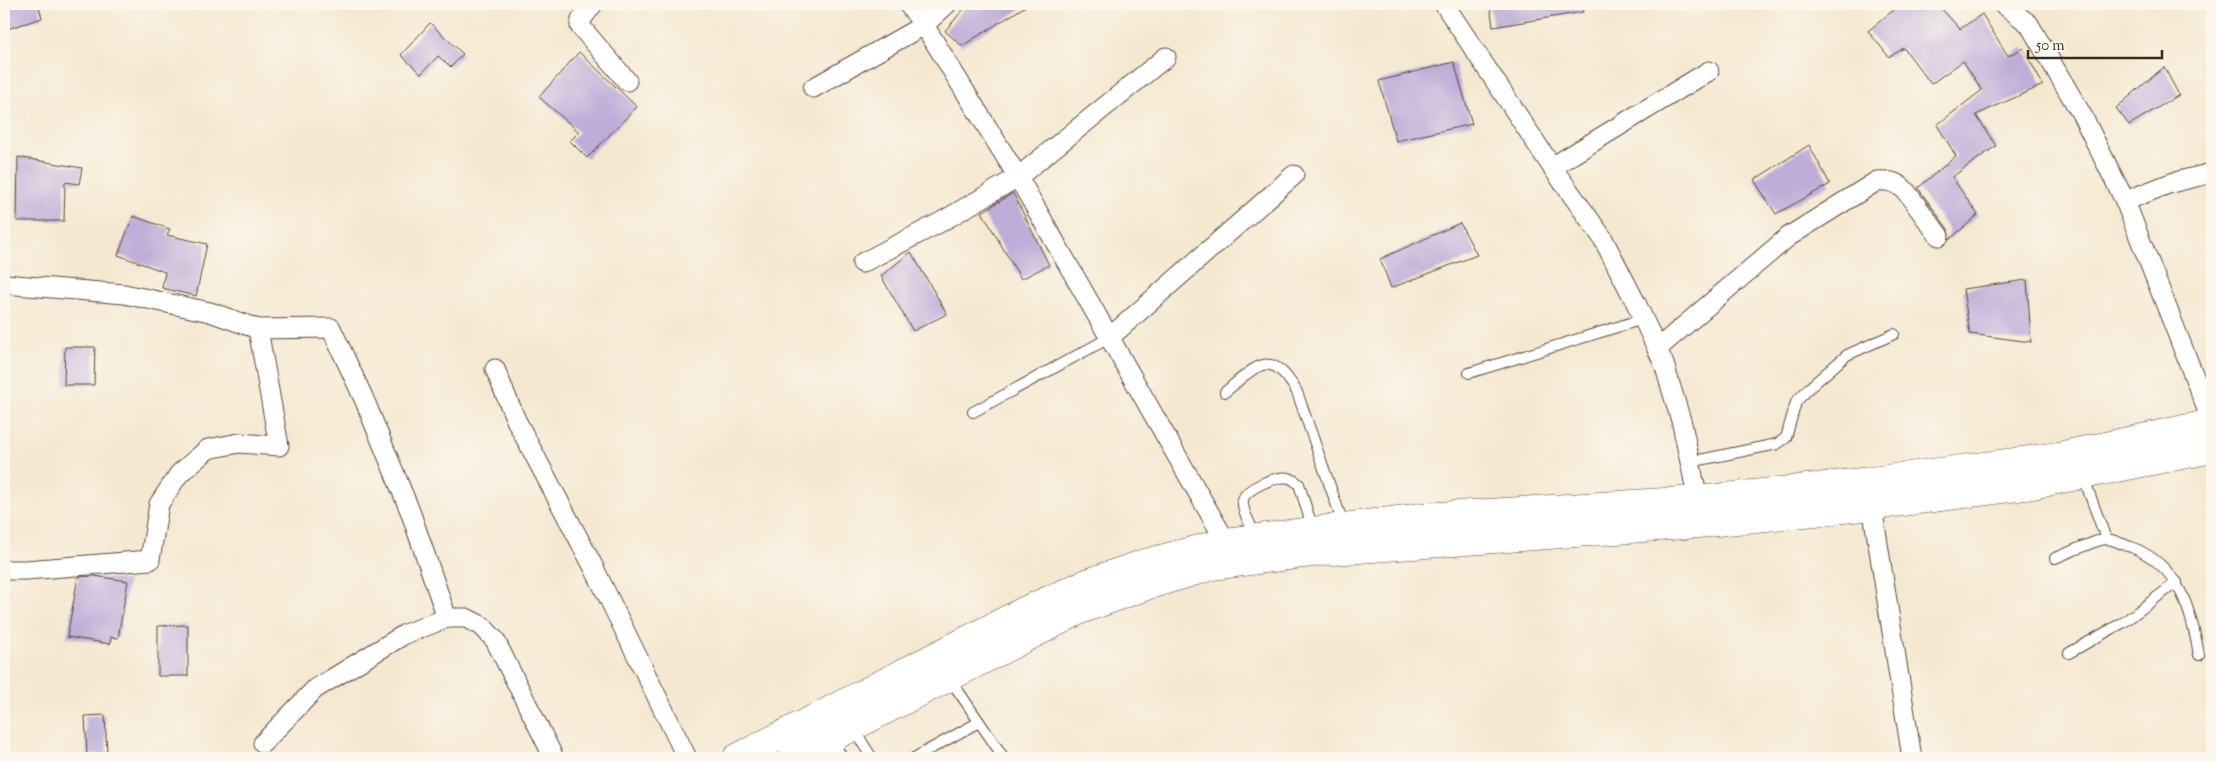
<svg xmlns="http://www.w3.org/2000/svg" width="2216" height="762" font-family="'Sorts Mill Goudy',serif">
	<rect width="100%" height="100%" fill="#fbf7ec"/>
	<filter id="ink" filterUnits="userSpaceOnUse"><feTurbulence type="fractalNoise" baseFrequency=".02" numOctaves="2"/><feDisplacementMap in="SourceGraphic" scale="10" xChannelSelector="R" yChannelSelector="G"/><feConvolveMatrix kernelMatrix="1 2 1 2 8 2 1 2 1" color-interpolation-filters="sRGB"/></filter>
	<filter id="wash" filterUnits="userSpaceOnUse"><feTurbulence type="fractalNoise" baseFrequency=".0096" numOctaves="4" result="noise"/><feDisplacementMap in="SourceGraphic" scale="20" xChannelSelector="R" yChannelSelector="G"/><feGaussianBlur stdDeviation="1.12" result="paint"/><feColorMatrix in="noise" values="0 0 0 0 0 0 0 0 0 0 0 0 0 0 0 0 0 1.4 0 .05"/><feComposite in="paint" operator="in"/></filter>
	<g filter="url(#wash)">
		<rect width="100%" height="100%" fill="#f5e8d1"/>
		<g id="blocks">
			<g fill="#bdadd8">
				<path d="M4,4h34l4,14 -38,12z"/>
				<path d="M968,4h61l-67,42 -17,-15z"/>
				<path d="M1490,4h92l1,8 -90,15z"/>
				<path d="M1901,4h36l23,25 22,-15 26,42 15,-8 20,37 -67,30 20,31 -44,31 26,38 -29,25 -1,-11 -30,-41 38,-32 -19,-31 45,-35 -19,-29 -32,23 -27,-36 -15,9 -21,-26z"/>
				<path d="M430,23l33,31 -12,13 -13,-11 -17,18 -20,-19z"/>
				<path d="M579,52l58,55 -50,51 -17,-17 9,-9 -40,-35z"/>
				<path d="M1454,62l18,62 -76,17 -17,-60z"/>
				<path d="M2164,67l15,28 -50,30 -13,-17z"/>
				<path d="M1809,145l21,39 -54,30 -22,-34z"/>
				<path d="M18,157l64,11 -3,16 -14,-2 -1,39h-47z"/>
				<path d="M1013,193l36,72 -28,14 -39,-67z"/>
				<path d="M133,216l37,13 -3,6 40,9 -11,52 -34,-8 3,-16 -47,-17z"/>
				<path d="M1460,223l17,32 -86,33 -11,-29z"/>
				<path d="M911,252l36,62 -34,17 -32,-55z"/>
				<path d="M2027,280l4,62 -61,-8 -7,-45z"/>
				<path d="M65,347h30l-1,38h-30z"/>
				<path d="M94,576l34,5 -10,57 -7,-1 -1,7 -43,-7 11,-60z"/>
				<path d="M188,625v51h-30v-50z"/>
				<path d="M105,715l2,39 -20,1 -2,-39z"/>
			</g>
		</g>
	</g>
	<g filter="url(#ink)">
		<use href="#blocks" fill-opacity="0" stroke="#574639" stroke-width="1"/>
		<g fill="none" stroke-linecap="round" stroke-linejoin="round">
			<defs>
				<g id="service">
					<path d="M1469,373l174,-54"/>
					<path d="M1225,392c32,-26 45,-46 72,0l47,134"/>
					<path d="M973,412l136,-74"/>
					<path d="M1690,462l87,-18 9,-6 10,-36 13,-14 38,-33 47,-21"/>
					<path d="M2083,476l23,63"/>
					<path d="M1256,537c-4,-10 -15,-27 -13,-37 2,-12 35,-25 46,-22 4,1 7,4 10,6l14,46"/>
					<path d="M2055,558c11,-4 40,-18 51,-19 7,0 18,6 25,8 48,18 60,62 68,108"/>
					<path d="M2069,653l55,-31 53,-40"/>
					<path d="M950,679l54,79"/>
					<path d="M853,728l19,30"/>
					<path d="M914,758l65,-36"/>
				</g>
				<g id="minor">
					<path d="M593,4l-12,16 -1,6 47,55"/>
					<path d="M908,4l16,21 94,152 208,365"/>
					<path d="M1444,4l108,163 50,70 35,68 27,59 18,60 16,76v11"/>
					<path d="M2003,4l26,20 53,91 43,86 87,221"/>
					<path d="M813,88l111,-63 23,-21"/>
					<path d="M1552,167l157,-96"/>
					<path d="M2125,201l46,-18 41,-10"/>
					<path d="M862,263l79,-41 77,-45 148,-120"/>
					<path d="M4,284l120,10 86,18 48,17 73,-1 33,71 46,112 37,107"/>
					<path d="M1109,338l185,-163"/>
					<path d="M1657,349l131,-112 89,-56c12,-1 19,1 28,9l34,46"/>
					<path d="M495,369l21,51 77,146 94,192"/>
					<path d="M1872,506l40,252"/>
					<path d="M4,570h22l124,-10 9,-56 20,-30 29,-25 31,-6 40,3 -21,-117"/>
					<path d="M827,739l10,19"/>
					<path d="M263,743l52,-54 90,-55 42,-16h19l16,8 13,14 59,118"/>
				</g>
				<g id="secondary">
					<path d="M737,758l289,-148 61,-27 58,-20 81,-21 196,-25 276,-17 173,-19 188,-25 153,-33"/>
					<path d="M792,758l288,-148 69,-25 63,-19 106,-14 380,-28 174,-18 160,-21 180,-36"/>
				</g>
			</defs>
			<use href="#service" stroke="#574639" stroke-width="12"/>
			<use href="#minor" stroke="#574639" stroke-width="21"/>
			<use href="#secondary" stroke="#574639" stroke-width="29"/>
			<use href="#service" stroke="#fff" stroke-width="10"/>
			<use href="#minor" stroke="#fff" stroke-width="19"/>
			<use href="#secondary" stroke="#fff" stroke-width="28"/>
		</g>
	</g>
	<rect width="2216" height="762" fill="none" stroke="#fbf7ec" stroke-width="20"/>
	<path d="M2028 50v8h134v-8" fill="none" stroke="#3b2a1e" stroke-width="2.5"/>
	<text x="2036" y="50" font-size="15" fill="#3b2a1e" stroke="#fbf7ec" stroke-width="4" paint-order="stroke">50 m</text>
</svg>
